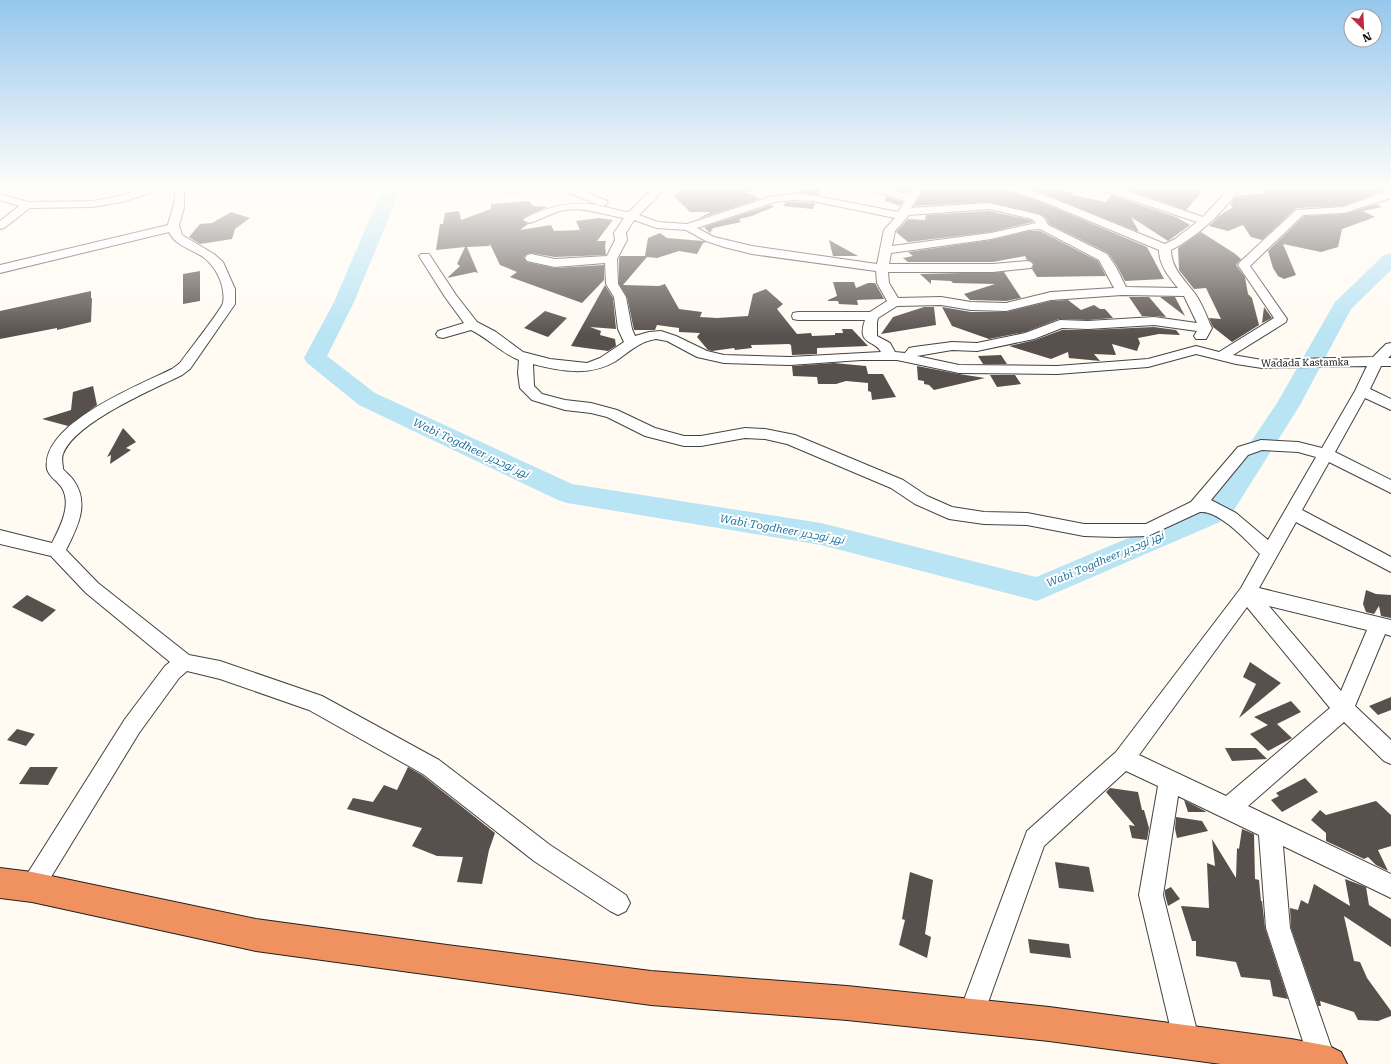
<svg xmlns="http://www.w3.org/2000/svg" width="1391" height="1064" font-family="'Roboto Serif',Cairo,serif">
	<rect width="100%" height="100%" fill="#fffbf3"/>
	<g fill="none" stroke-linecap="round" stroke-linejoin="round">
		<path fill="#b9e4f4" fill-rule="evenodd" d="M384,186h18l-48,116 -27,54 48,37 197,91 249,39 215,54 173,-73 68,-101 58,-101 49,-47 7,-2v17l-40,39 -51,96 -71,113 -192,83 -216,-56 -254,-42 -9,-3 -199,-95 -52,-42 -3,-5 30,-56z"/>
	</g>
	<g fill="#58504c">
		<path d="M685,186h75l-15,7 6,1 9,5 -63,20 14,-7h-21l-16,-16z"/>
		<path d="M803,186h19l-3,9 -23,-2z"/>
		<path d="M886,186h27l-5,7z"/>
		<path d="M926,186h77l1,3 39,14 104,44 17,32 -39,2 -8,-15 -9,-13 -59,-29 -3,-6 -6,-4 -51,-12 -75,4z"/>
		<path d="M1024,186h42l-4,4 12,3 -2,2 34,7 5,-7 68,23h-1l12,7 -22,16 -37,-24 8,15z"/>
		<path d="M1129,186h5l13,5 1,-5h59l-21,24 -60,-21z"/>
		<path d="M1260,186h119l3,5 -39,15 -47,2 -34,32 -11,-3 -8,-12 -15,6 -19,-5 10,-10 14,-9 -3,-3 6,-8 29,-3z"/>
		<path d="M885,196l18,6 -3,4 -15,-5z"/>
		<path d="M1391,200l-14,4 5,3 -19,4 12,6 -6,2h1l-28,10 -4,18 -17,5 -38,-8 13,31 -12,4 -6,-3 -5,-8 -5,-17 36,-35 40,-2z"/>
		<path d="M529,201l4,5 15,1 -24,10 -2,3 6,4 -8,6 31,-5 3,6 26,-1 -4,-9 23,-3 14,2 -16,21h9l-1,5 1,9 -51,2 -24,-4 -4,1 -3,3 3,5 28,6 49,-3v15l-22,23 -72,-26 7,-5 -17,-7 -10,-21 -1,2 -22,1 11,26 -3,-1 -28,6 13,-12 -3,-2 8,-17 -29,3 4,-26h3l2,-11 14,-2 2,9 30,-11v-5z"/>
		<path d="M786,202h7l22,1 -2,6 -30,-3z"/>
		<path d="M771,205l3,2 -22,9 -13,3 2,3 -28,6 -3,5 -6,-6z"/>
		<path d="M989,211l42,9 2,2 -42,10 -83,10 -12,-10 12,-13 17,1 1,-5z"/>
		<path d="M231,212l19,6 -15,11 -3,10 -32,5 -11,-7 11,-13 12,-1z"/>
		<path d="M1028,231h12l58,30 8,15 -69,1 -5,-8 2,-5 -3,-3 -4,-1 -2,-4 -32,6h-85l-5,-4 10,-2 -5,-4 83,-12z"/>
		<path d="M1201,232l33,21 7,6 -5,6 9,12 3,17 4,4 7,27 -27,17 -19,-15 -2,-4 -2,-5 12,1 -15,-31 -12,1 -15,-19 -1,-22z"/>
		<path d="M660,233l7,5 36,3 3,1 -3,1 -6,11 -18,-3 -22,7 -10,-1 -24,28 36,1 6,-2 14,25 23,3 -2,5 17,1 31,-2 5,-22 13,-5 17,15 -6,5 20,25 14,-1 1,3 23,-1v-2h8l-1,-4h10l16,17 -51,2v6l-25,1 -1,-10 -2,-1 -38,1 1,3 -17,2 -1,-2 -22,3 -4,-1 -11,-13 3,-4 -21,-1v-4l-22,-3 -2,5h-21l-7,-33 -8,-13v-25l1,-3h25l3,-18z"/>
		<path d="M829,240l29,16h-25z"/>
		<path d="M200,271v30l-17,3v-30z"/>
		<path d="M1004,272l17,26 -15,3 -36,-1 -6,-6 31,-10 -42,-1 -2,-2 -20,-1v4l-11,-10z"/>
		<path d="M833,282h21l2,6 12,-5h7l9,16 -27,1 1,5 -19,-1 -1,-3h-10v-1l9,-4z"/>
		<path d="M605,285l8,13 3,31 -26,-2 11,4 -1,4 15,4 1,7 -8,5 -37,-5z"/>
		<path d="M91,291v7h1l-1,24 -34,8v-2l-57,11v-28z"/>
		<path d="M1129,297h20l17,20 -12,-1h-12z"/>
		<path d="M1160,297h15l10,19z"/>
		<path d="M1068,300l13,10 13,-5 6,4h5l8,9 -25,2 -29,-1 -34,13 -36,7 -37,-13 -10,-19 29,5h35l45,-11z"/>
		<path d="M924,307h10l2,18 -55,9 12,-17z"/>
		<path d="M1264,307l8,11 -10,5z"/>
		<path d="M545,311l22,7 -19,19 -24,-9z"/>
		<path d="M1154,327l22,3 4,5 -21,-1 -21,4 2,5 -3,8 -25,-7 4,11 -22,-1 6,7 -31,-3 -1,-6 -17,7 -42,-13 26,-6 27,-10h26z"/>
		<path d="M1001,355l6,9h-24l-5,-8z"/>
		<path d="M834,363l32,3 2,8h15l13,23 -24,3 -1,-8 -3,-1v-8l-22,-2 -10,3h-18l-1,-7 -24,-1 -1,-10z"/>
		<path d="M917,366l42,8 26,4 -51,12 -5,-5 -5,-1v-3l-6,-1z"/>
		<path d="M990,375h25l6,9 -24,3z"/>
		<path d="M93,386l4,19 -29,21 -26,-7 29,-9 2,-18z"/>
		<path d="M123,428l13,14 -10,6 5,2 -21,14 1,-9 -4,2z"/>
		<path d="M1366,590l10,4 15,1v23l-10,-2 -2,-10 -5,8 -8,-2 -3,-8z"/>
		<path d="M27,595l29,15 -14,12 -30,-15z"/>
		<path d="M1250,662l31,21 -42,35 17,-34 -13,-7z"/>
		<path d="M1391,697v13l-13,5 -9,-9z"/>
		<path d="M1291,701l10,11 -24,12 15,14 -24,13 -18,-17 18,-9 -14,-8z"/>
		<path d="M17,729l18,5 -9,12 -19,-6z"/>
		<path d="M1225,748h31l11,11 -35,2z"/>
		<path d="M30,767h28l-10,18 -29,-1z"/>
		<path d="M408,767l14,8 73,58 -6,17 -7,34 -25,-2 6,-25 -26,-1 -25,-10 10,-18 -75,-19 6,-11 20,4 11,-17 13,5z"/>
		<path d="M1305,778l13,14 -36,20 -11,-12 8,-4 -3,-3z"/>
		<path d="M1110,788l28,4 4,18h2l5,18 -2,12 -15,-2 -3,-13 6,1 -29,-34z"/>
		<path d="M1184,800l21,11 1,1h-18z"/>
		<path d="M1376,801l15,14v31l-13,4 10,21 -12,-6 -8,-8 -4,2 -38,-18v-8l-15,-13 9,-10 6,5z"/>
		<path d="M1176,817l26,4 6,10 -31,7 -2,-9z"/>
		<path d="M1242,829l12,5 1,45 4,1 2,21h1l3,27 23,71 -15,-3 -3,-16 -29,-3 -5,-15 -40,-6v-15h-4l-11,-35 28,2 -2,-45 8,3 -3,-27 24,39 1,-30 2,1z"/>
		<path d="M1055,862l34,5 5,25 -35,-4z"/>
		<path d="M910,872l23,8 -8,54 6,3 -4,21 -28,-13 6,-25 -3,-1z"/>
		<path d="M1345,879l21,8 3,18 22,14v28l-47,-31 10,45 6,1 7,16 24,33v5l-13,5 -20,-1 -4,-8 -34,-11 1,5h-3l-27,-78 -1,-20 8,2 3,-10 7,4 6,-20 36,22z"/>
		<path d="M1171,887l9,12 -12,7 -3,-11v-5z"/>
		<path d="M1028,939l41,5 2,14 -41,-5z"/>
	</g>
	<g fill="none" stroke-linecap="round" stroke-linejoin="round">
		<defs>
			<g id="street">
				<path d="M151,186h16l-1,2 -44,14 -30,5 -62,1 -26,20 -4,1v-8l19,-15 -19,-6v-6l28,8 64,-1 24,-4z"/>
				<path d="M172,186h11l1,2v20l-5,17 3,10 32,19 9,8 12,27v15l-45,65 -8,6c-30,15 -107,47 -119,79 -2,4 0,11 0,15 3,4 8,7 11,12 16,23 3,47 -8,69l32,33 91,72 31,6 102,35 117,64 111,85 76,50 4,8 -4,8 -8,4 -8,-4 -76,-50 -111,-87 -114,-64 -89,-31 -33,-8 -8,7 -40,55 -99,162 -8,4 -8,-4 -4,-8 4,-8 101,-160 40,-53 5,-4 -84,-69 -35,-37 -51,-12v-14l52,13c8,-16 20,-38 10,-55 -4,-7 -13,-11 -15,-19 -7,-45 92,-84 125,-100l8,-6c7,-10 41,-53 43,-60 3,-18 -8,-39 -23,-48 -11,-6 -26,-11 -31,-23l-169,41v-8l168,-40c2,-12 12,-28 4,-39z"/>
				<path d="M510,186h11l-6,7 -4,1 -5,-3z"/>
				<path d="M556,186h15l36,15 1,2 -5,3 -4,-1 -42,-17z"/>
				<path d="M655,186h10l-3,6 -23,23 19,7 29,2 83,-27 23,-3 19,1 86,17 7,-11 -41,-13 -1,-2h16l30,9 6,-9h10l-14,22 78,-5 51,12 5,4 3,6 59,29 9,13 10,20 52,1c-9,-11 -19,-23 -19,-38l-115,-48 -39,-14 -1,-2h15l33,12 113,46 10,-5 22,-17 -84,-28 -24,-6 -1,-2h33v3l82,28 28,-31h11c-18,25 -43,50 -71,64 0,19 15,31 25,45 6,9 10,19 14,29l2,4 -6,11h-10l-2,-3 3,-5 -43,-6 -66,4 -26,-1 -28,11 -57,12 -25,-1 -35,6 42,9 98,1 91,-7 48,-13 23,6 55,-34 -36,-53 2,-3 56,-52 47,-3 42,-15 -5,-6h11v12l-47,15 -41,2 -53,51 37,53 -1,3 -53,33 29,5 111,-3 13,-13 5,-1v12l-3,3h3v8h-10l-11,23 21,10v11l-26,-12 -30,54 56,28v13l-62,-31 -27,48 89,47v15l-95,-50 -37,66 132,32v16l-6,-2 -30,72 36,34v24l-7,-3 -40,-39 -96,84 143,68v24l-108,-52 7,82 47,136 -27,-1 -44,-135 -7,-93 -81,-39 -15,99 37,148 -4,9 -9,4 -9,-4 -4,-9 -35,-148 19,-109 -32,-15 -82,75 -64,179 -9,4 -9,-4 -4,-9 69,-185 89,-79 125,-164 19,-34c-13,-13 -41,-44 -60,-42l-52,24 -32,1 -32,-1 -57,-11 -43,-1 -35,-5 -34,-15 -24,-16 -104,-44 -22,-5 -20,-1 -44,8h-17l-39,-10 -38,-19 -16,-4 -26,-3 -33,-10 -12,-12 -2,-15 1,-13c-18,-7 -31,-22 -48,-30l-28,8 -5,-1 -2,-3 2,-3 26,-8 -19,-26 -26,-41 2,-2h8l27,41 21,27 19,10 27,20 27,7 37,4 13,-5 24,-16 -6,-13 -4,-32 -8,-13 -1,-21 -50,4 -28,-6 -2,-3 2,-3 4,-1 24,5 52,-3 8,-16 -1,-7 10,-15c-20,-3 -39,-11 -59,-8 -13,2 -24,10 -36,13l-6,-3 2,-2c21,-10 41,-16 64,-14 14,1 27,7 40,8zM793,200l19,1 83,17 -11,12 -7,34 -125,-18 -38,-9 -17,-9 78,-26zM989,209l43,10 4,4 -45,10 -99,13 3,-15 14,-16zM634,220l23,8 29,2 20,11 18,6 28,7 124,17 1,12 10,18 -17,11h-72l-5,1 -1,3 1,3 5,1h67c-9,26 10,19 16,32l-91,5 -66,-2 -17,-4 -31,-15 -15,-5 -12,1 -14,4 -3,-7 -6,-32 -8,-13 -1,-25 10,-19 -1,-7zM1040,229l59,31 15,28 -63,4 -45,11 -35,-1 -30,-5 -43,1 -9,-15 -1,-11h105l38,-4 2,-3 -2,-3 -4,-1 -34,3h-104l2,-11 100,-14 37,-9zM1122,295l62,1 13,27 -43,-6 -66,4 -28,-1 -35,13 -48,10 -25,-1 -38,5 -5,1 -4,5 -10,-1 -5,-9 -13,-7v-14l1,-4 19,-12 44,-1 30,5 35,1 45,-11zM656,339l11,2 30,16 27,6 66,2 71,-5h36l62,13 98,1 91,-7 48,-13 40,10 26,4 105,-2 -12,25 -33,57 -24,-6 -37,-2 -23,7 -47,55 -45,22h-62l-57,-11 -43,-1 -32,-5 -25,-11 -24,-16 -108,-45 -30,-6 -20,-1 -44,8h-17l-29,-8 -38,-18 -26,-7 -26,-3 -23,-6 -8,-8 -1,-22c27,7 57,13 83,-3 13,-9 24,-20 40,-22zM1262,450l36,2 18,5 -48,83 -32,-27 -25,-13 37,-45zM1269,606l98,24 -26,61zM1247,607l83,101 -104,88 -87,-41z"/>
			</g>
			<path id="highway" d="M0,868l32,4 224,47 191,26 204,26 196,15 202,21 242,32 38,7 12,6 6,12h-126l-172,-23 -202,-21 -196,-15 -395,-54 -224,-49 -32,-4z"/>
		</defs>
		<use href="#street" stroke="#434343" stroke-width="2"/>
		<use href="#highway" stroke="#212121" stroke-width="2"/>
		<g stroke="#323232" stroke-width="1.5" stroke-dasharray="3 1.5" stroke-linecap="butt">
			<path d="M191,187l8,-1"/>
			<path d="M603,192l5,-6"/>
		</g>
		<use href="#street" fill="#fff" fill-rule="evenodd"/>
		<use href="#highway" fill="#ef9260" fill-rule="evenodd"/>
	</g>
	<linearGradient id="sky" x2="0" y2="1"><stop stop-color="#95c7ed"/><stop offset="0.56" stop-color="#fffdfa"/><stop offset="1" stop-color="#fffdfa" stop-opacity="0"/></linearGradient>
	<rect width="1391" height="335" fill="url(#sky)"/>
	<g text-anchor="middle" stroke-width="4" stroke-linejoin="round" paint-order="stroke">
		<g font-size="10" fill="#101010" stroke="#fff">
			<text transform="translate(1305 362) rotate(-1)" y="4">Wadada Kastamka</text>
		</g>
		<g font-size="11" font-style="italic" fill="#1c739e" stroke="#fff">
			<text transform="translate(471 448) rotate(25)" y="4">Wabi Togdheer نهر توجدير</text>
			<text transform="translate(782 529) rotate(10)" y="4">Wabi Togdheer نهر توجدير</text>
			<text transform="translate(1105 559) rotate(-23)" y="4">Wabi Togdheer نهر توجدير</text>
		</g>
	</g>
	<g transform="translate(1363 28) rotate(156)"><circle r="19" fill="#ffffff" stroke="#9f9f9f"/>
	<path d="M0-3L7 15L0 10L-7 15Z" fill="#bc2b42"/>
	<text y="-6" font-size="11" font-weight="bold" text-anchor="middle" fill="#101010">N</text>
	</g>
</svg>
